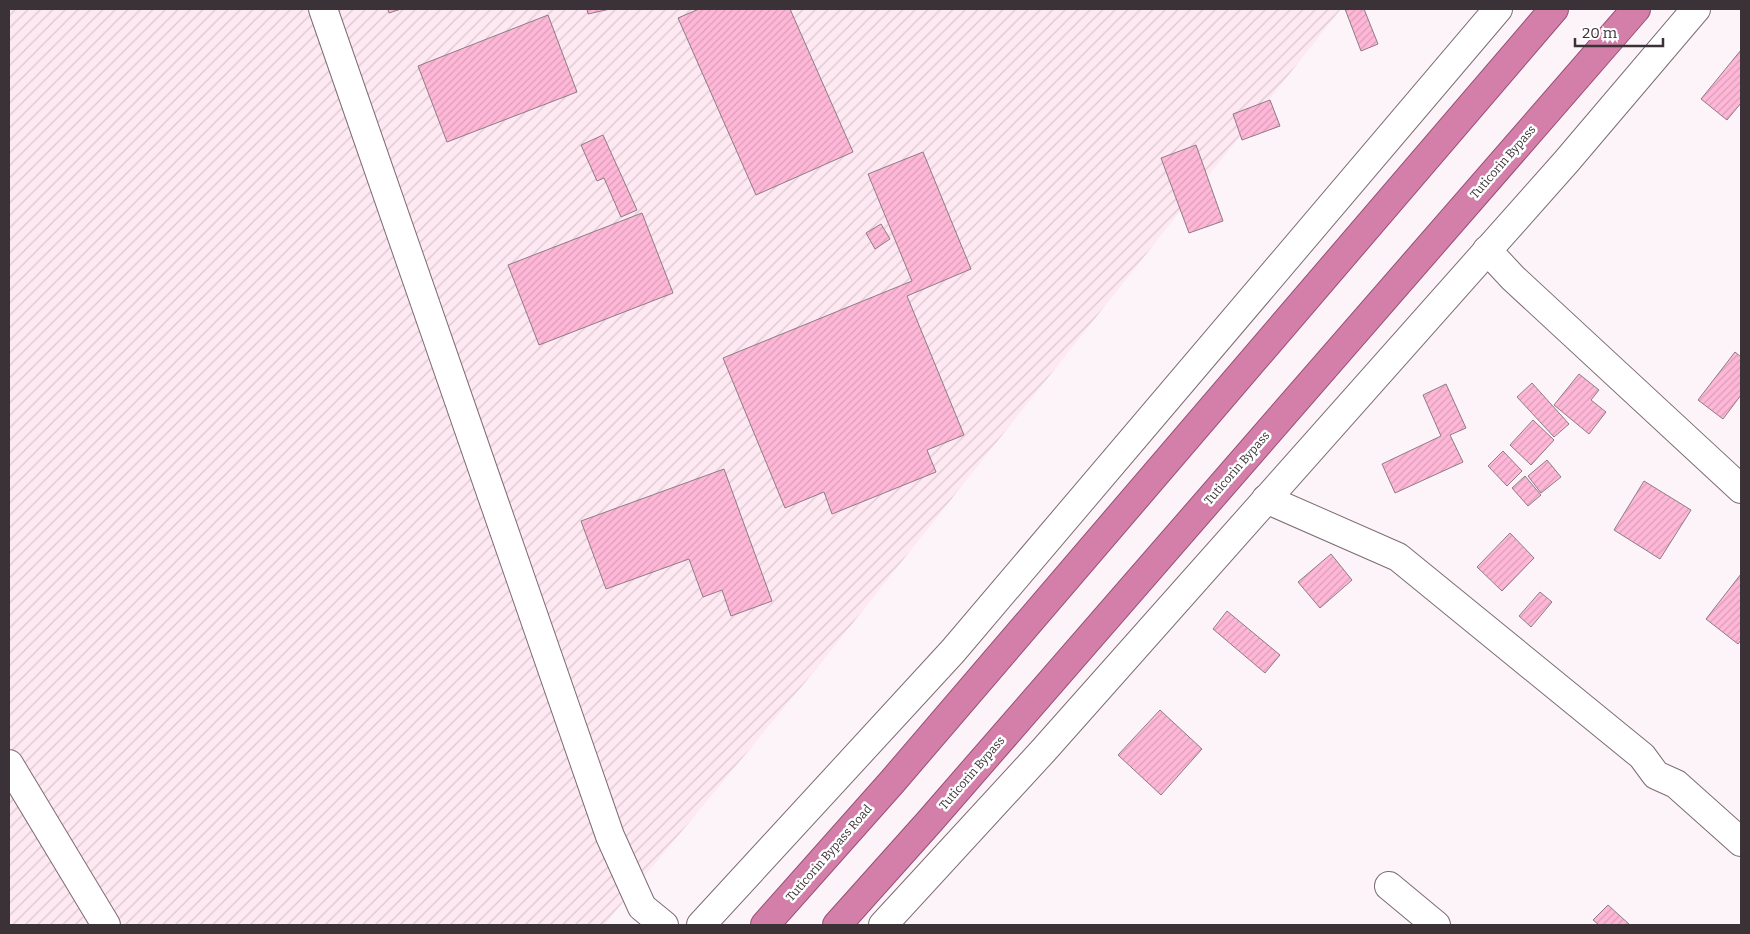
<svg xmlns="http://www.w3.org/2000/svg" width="1750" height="934" font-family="Bitter,serif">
	<defs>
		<pattern id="industrial-furrows" width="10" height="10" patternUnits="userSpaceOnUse" patternTransform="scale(1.25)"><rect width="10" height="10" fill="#fee8f1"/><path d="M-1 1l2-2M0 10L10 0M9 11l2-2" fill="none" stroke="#dac7cf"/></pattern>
		<pattern id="building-hatch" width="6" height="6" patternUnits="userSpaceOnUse" patternTransform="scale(1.25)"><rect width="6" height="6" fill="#ffb7d7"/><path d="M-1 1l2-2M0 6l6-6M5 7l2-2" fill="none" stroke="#db9eb9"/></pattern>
	</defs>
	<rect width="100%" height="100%" fill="#fcf4f8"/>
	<path fill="url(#industrial-furrows)" d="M9,9h1332l-524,659 -213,257h-595z"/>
	<g fill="url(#building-hatch)" stroke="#8e7c84">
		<path d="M388,9h13l-12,4z"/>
		<path d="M587,9h23l-22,5z"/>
		<path d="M699,9h91l63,143 -97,43 -78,-177z"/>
		<path d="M1345,9h19l14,35 -17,7z"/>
		<path d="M548,15l29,77 -130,50 -29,-76z"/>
		<path d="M1741,50v53l-14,17 -26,-21z"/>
		<path d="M1270,100l10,26 -38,14 -9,-26z"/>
		<path d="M603,135l34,75 -16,7 -17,-39 -7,3 -16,-36z"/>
		<path d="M1196,145l27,76 -34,12 -28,-75z"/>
		<path d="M923,152l48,117 -64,27 57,139 -37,15 9,22 -104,42 -8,-22 -39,16 -62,-150 189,-77 -44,-107z"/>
		<path d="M642,213l31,80 -134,52 -31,-80z"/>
		<path d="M881,224l9,15 -15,10 -9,-16z"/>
		<path d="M1735,352l6,5v38l-18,24 -25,-19z"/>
		<path d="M1579,374l20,16 -8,10 15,12 -17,22 -35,-29z"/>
		<path d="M1532,383l37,41 -15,13 -37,-40z"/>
		<path d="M1446,384l20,44 -16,7 13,27 -68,31 -13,-29 59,-28 -18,-41z"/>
		<path d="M1533,420l21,20 -23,25 -21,-20z"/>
		<path d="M1503,451l19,20 -15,15 -19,-20z"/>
		<path d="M1547,460l14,17 -20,16 -13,-17z"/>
		<path d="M724,469l48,132 -41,15 -9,-26 -19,7 -14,-38 -83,30 -25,-68z"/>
		<path d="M1525,476l16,19 -13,11 -16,-18z"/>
		<path d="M1644,481l47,29 -31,49 -46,-29z"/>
		<path d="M1510,533l24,25 -32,33 -25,-24z"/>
		<path d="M1331,554l21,26 -32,28 -22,-26z"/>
		<path d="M1741,574v66l-3,4 -32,-25z"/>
		<path d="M1540,592l12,10 -21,25 -12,-11z"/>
		<path d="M1227,611l53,44 -15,18 -52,-44z"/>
		<path d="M1160,710l42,39 -41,46 -43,-40z"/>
		<path d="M1608,905l22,20h-31l-6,-5z"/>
	</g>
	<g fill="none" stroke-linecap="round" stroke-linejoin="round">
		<defs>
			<g id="minor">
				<path d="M323,9l287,827 32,71 22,18"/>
				<path d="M1487,250l26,28 228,211"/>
				<path d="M1266,499l132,58 244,199 14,19 20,9 65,58"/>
				<path d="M9,764l97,161"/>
				<path d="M1389,886l47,39"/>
			</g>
			<g id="tertiary">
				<path d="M701,925l252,-274 545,-642"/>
				<path d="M883,925l160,-174 523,-589 130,-153"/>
			</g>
			<g id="trunk">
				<path d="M765,925l127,-143 662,-773"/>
				<path d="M837,925l93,-104 706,-812"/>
			</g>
		</defs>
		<use href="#minor" stroke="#7d6c74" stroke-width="30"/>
		<use href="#tertiary" stroke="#7d6c74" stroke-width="30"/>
		<use href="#trunk" stroke="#974f74" stroke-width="30"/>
		<use href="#minor" stroke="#fff" stroke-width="28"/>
		<use href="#tertiary" stroke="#fff" stroke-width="28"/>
		<use href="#trunk" stroke="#d47faa" stroke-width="28"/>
	</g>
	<g text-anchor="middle" stroke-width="5" stroke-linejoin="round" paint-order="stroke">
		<g font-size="12" fill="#3a3236" stroke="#fff">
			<text transform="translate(1503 162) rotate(-49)" y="4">Tuticorin Bypass</text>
			<text transform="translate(1237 468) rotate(-49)" y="4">Tuticorin Bypass</text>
			<text transform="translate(972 773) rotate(-49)" y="4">Tuticorin Bypass</text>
			<text transform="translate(829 853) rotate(-49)" y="4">Tuticorin Bypass Road</text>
		</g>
	</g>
	<rect width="1750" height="934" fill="none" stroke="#3a3236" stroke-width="20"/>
	<path d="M1575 38v8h88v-8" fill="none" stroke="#3a3236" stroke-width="2.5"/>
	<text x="1582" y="38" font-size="15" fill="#3a3236" stroke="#ffffff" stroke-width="4" paint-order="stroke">20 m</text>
</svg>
